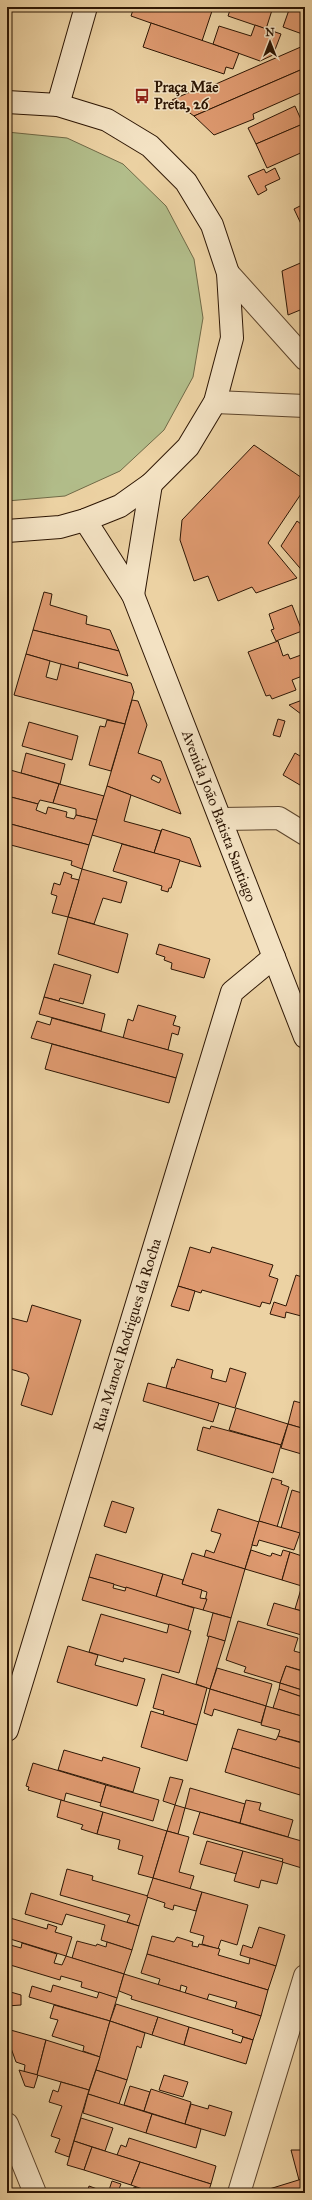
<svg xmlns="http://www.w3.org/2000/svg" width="312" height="2200" font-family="'IM FELL Great Primer',serif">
	<rect width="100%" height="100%" fill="#ecd2a3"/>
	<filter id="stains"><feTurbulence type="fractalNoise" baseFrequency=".005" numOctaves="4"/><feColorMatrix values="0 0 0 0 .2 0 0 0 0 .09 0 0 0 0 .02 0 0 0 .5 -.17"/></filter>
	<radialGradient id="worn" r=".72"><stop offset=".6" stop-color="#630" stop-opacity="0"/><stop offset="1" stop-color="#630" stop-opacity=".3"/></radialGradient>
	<path fill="#b2bd8a" stroke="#706a47" d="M7,132l60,6 56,26 43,42 28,53 9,59 -10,59 -29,53 -44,41 -55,25 -58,5z"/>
	<g fill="#df9a70" stroke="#2d1604" fill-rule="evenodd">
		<path d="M134,7h66l12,4 -10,30 -71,-25z"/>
		<path d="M231,7h42l-7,22 -38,-13z"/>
		<path d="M290,7h15v28l-22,-8z"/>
		<path d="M151,23l88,30 -6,16 -7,-2 -2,7 -81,-27z"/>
		<path d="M255,25l26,9 -8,21 -13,6 -47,-17 6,-18 32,10z"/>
		<path d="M303,46l2,5v17l-111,48 -22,-16 36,-16 1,3z"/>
		<path d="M305,68v23l-52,23 1,5 -40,16 -20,-19z"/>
		<path d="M295,106l8,18 -47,20 -8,-16z"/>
		<path d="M305,123v28l-38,17 -11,-24z"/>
		<path d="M305,151v13l-5,-11z"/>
		<path d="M275,168l5,11 -15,7 2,4 -9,5 -10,-19 16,-7 2,4z"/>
		<path d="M305,197v28l-3,1 -8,-17 8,-4v-7z"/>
		<path d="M305,261v47l-17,7 -6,-44z"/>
		<path d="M254,445l51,35v8l-37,55 29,35 -41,15 -4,-6 -34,14 -10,-25 -14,5 -14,-41 2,-20z"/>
		<path d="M297,521l8,6v47l-24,-28z"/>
		<path d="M44,592l8,2 -2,11 37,11 -1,8 24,6 9,21 -86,-21z"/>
		<path d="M292,605l10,26 -26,10 -5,-11 3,-1 -5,-15z"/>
		<path d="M33,630l86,21 9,25 -49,-14 -1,7 -52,-15z"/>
		<path d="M278,641l5,15 5,-2 2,5 11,-4 4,11v9l-13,5 4,10 -24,9 -2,-4 -4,1 -18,-44z"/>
		<path d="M26,654l24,7 -4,16 11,3 4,-16 70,19 3,9 -9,32 -111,-29z"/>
		<path d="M305,699v18l-16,-12z"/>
		<path d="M132,700l6,1 9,24 -9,28 23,8 20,53 -74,-28zM153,775l8,4 -2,4 -8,-4z"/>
		<path d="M278,719l7,2 -5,16 -7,-2z"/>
		<path d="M107,720l18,4 -14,47 -22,-6 11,-39 5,1z"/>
		<path d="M29,722l49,14 -6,24 -50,-14z"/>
		<path d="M26,753l39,11 -5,20 -39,-11z"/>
		<path d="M295,753l10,6v29l-22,-13z"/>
		<path d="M7,769l52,15 -6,19 -13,-3 -2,4 -31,-8z"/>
		<path d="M59,784l45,12 -7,24 -21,-5v-6l-23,-6z"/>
		<path d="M107,786l24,9 -7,26 37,10 -7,22 -62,-18z"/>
		<path d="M7,796l31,8 -2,6 10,4 2,-7 19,5 -1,5 8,2 2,-4 21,5 -8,25 -82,-22z"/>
		<path d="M7,823l82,22 -7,24 -11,-4 1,-4 -65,-17z"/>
		<path d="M162,829l28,9 11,29 -47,-14z"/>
		<path d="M122,844l58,16 -9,28h-2l-1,4 -7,-2 1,-4 -49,-15z"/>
		<path d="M82,869l45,13 -6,21 -18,-5 -9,26 -26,-7z"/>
		<path d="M64,872l8,3 -1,3 8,2 -11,37 -16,-4 5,-17 -6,-2 3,-11 6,2z"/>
		<path d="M68,917l60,17 -10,39 -60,-19z"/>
		<path d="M159,944l51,15 -6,19 -33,-9 1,-6 -8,-3 1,-3 -9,-3z"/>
		<path d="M54,964l37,11 -8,29 -23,-6 -1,3 -15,-4z"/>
		<path d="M44,997l61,17 -4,17 -62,-17z"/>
		<path d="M138,1005l38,11 -3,9 7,2 -2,8 -6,-2 -4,17 -45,-12 5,-19 5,2z"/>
		<path d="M52,1018l131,36 -7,24 -145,-40 6,-17 13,4z"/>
		<path d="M52,1044l124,34 -7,25 -124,-34z"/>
		<path d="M190,1247l20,6 2,-6 61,18 -4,11 9,3 -8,25 -8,-2 -2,5 -58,-17 -1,3 -23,-7z"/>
		<path d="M296,1275l9,3v46h-2l2,-7 -19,-5 -1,6 -15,-4 4,-12 12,4z"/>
		<path d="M178,1286l17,5 -6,20 -18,-5z"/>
		<path d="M32,1305l49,15 -29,95 -31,-10 8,-27 -2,-4 -20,-6v-51l20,5z"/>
		<path d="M177,1359l36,11 -2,8 15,4 4,-14 16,5 -11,35 -69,-20 6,-21 2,1z"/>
		<path d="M148,1383l71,20 -6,19 -70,-21z"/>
		<path d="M294,1401l11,3v25l-17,-5z"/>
		<path d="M236,1408l52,16 -7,21 -52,-15z"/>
		<path d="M288,1424l17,5v26l-24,-7z"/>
		<path d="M211,1426l70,19 -8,28 -76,-23 6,-23 7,2z"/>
		<path d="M272,1478l10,3 -1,3 8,3 -12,40 -18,-6z"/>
		<path d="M292,1490l13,4v41l-24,-7z"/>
		<path d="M112,1501l22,7 -8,25 -22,-7z"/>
		<path d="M218,1509l41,13 -14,47 -41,-12 2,-7 8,3 7,-19 -10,-3z"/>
		<path d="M259,1521l41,12 -6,17 -35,-10 -2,6 -5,-1z"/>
		<path d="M251,1550l18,6h2l1,-3 9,3 2,-6 7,2 -8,28 -37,-11z"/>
		<path d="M290,1552l15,5v30l-23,-7z"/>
		<path d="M192,1553l53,16 -14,49 -28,-8 4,-18 -25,-8z"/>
		<path d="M96,1554l67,20 -7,23 -67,-20z"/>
		<path d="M163,1574l20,6 -1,4 20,6 -2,8 7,1 -4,11 -47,-13z"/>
		<path d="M89,1577l25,7 -1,4 12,3 1,-4 68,21 -6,22 -106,-30z"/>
		<path d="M301,1589l4,2v21l-10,-3z"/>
		<path d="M274,1603l31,9v24l-38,-11z"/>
		<path d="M213,1613l18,5 -6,23 -18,-5z"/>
		<path d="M101,1614l66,19 2,-9 22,7 -12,42 -55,-15 -1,4 -34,-10z"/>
		<path d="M238,1621l60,17 -4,13 11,3 -5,16 -14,-4 -6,17 -36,-11 2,-5 -20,-7z"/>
		<path d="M209,1636l16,5 -15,48 -14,-5z"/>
		<path d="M68,1646l30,9 -3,10 50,14 -8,27 -80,-24z"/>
		<path d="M286,1666l19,6v19l-25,-8z"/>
		<path d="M217,1668l55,16 -6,22 -56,-17z"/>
		<path d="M162,1674l45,14 -10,37 -34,-10 1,-4 -11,-3z"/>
		<path d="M280,1683l25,8v7l-26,-9z"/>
		<path d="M210,1689l56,17 -5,17 -47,-14 -2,7 -8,-3z"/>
		<path d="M279,1689l26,9v19l-32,-9z"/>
		<path d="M266,1706l39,11 -1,26 -26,-7 2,-6 -19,-5z"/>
		<path d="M151,1711l46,14 -10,36 -46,-14z"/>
		<path d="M238,1729l38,11 2,-4 27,8v26l-73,-22z"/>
		<path d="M232,1748l73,22v20l-4,-1 -1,6 -75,-23z"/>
		<path d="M64,1750l38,11 1,-4 37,11 -7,24 -75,-22z"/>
		<path d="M33,1763l73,22 -5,18 -35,-10 -2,8 -3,-1 -33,-10 1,-3 -3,-1z"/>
		<path d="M170,1777l13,3 -8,25 -12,-4z"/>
		<path d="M106,1785l53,15 -6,21 -53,-15z"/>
		<path d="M190,1788l55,16 -5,19 -55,-15z"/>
		<path d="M61,1800l42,12 -6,22 -16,-5 2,-4 -26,-8z"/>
		<path d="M246,1800l15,3 -2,7 34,10 -5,17 -48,-14z"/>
		<path d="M175,1805l10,3 -7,26 -11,-3z"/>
		<path d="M103,1812l64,19 -14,47 -15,-4 5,-18 -25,-7 2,-9 -23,-6z"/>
		<path d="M200,1812l105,30v27l-23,-7 1,-3 -90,-25z"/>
		<path d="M167,1831l22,6 -10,35 15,4 -4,13 -37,-11z"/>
		<path d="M207,1841l36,10 -6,23 -37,-10z"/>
		<path d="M243,1851l40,11 -6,22 -16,-4 -2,8 -25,-7z"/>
		<path d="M67,1869l26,7 -1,4 56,16 -9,30 -12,-4 3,-7 -70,-20z"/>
		<path d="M153,1878l49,14 -6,19 -22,-6 -1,5 -9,-3 1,-4 -18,-6z"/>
		<path d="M202,1892l46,13 -11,40 -16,-5 -3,9 -16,-5 2,-8 -14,-4z"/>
		<path d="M31,1893l108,33 -7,24 -31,-10 4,-15 -39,-11 -4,11 -37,-11z"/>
		<path d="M7,1917l40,12 1,-5 9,3 -2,5 17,5 -6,19 -59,-18z"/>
		<path d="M259,1927l26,8 -9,31 -36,-11 3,-10 9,3z"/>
		<path d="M152,1936l22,6 3,-5 16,5 -1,4 6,1 1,-3 21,5 -2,6 31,9 1,-6 26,8 -8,24 -121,-36z"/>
		<path d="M77,1941l19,5 1,-2 9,3 1,-5 25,8 -8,24 -52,-16z"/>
		<path d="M22,1943l35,11 -3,9 8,2 4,-9 58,18 -7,24 -36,-11 1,-5 -21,-6 -1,4 -53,-16v-20l14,4z"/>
		<path d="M147,1954l121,36 -7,26 -26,-8 2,-6 -28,-8 -2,6 -22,-7 2,-6 -6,-2 -1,6 -22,-6 2,-6 -19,-6z"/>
		<path d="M124,1974l137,42 -8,24 -21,-7 1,-3 -102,-31 1,-3 -13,-5z"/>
		<path d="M53,1985l44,13 2,-6 18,6 -7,23 -81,-24 3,-11 19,6z"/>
		<path d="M7,1991l14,4v10l-14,1z"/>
		<path d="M116,2004l42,13 -6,18 -42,-14z"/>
		<path d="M54,2005l56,16 -10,36 -17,-6 1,-5 -32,-10 6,-16 -8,-2z"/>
		<path d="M158,2017l31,10 -5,18 -32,-10z"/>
		<path d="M110,2021l35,12 -4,15 -4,-2 -10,34 -31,-10z"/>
		<path d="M189,2027l52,16 2,-6 10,3 -7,24 -62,-19z"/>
		<path d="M7,2029l39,11 -9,35 -13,-3 1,-7 -9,-3 -9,-25z"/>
		<path d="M46,2040l54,17 -11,33 -52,-15z"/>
		<path d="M19,2070l19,5 -4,13 -9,-2z"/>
		<path d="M96,2070l31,10 -8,24 -31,-10z"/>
		<path d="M164,2075l24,7 -5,15 -24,-7z"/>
		<path d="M61,2082l28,8 -20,67 -14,-5 5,-13 -9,-3 11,-30 -13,-4 4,-12 5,2z"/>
		<path d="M130,2086l20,6 -6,19 -20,-6z"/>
		<path d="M151,2089l40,13 -6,22 -41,-13z"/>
		<path d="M88,2094l64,20 -6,19 -63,-20z"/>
		<path d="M191,2104l17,5 1,-4 23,7 -7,24 -40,-12z"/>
		<path d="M152,2114l49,15 -5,19 -50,-15z"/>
		<path d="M81,2118l32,10 -8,23 -31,-10z"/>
		<path d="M129,2138l87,28 -5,18 -94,-29 4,-10 5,2z"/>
		<path d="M74,2141l18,6 -8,23 -17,-5z"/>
		<path d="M92,2147l48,15 -9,23 -47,-15z"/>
		<path d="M291,2150h14v28l-6,2z"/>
		<path d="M140,2162l71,22 -3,9h-54l-23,-8z"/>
		<path d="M305,2178v15h-40l1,-3z"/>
		<path d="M112,2181l9,3 -2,5 11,4h-43l2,-7 19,7z"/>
		<path d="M134,2187l20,6h-21z"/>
	</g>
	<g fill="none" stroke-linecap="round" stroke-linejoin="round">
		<defs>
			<g id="street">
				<path d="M228,273l77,86"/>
				<path d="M215,402l90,4"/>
				<path d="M221,819l58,-1 26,16"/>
				<path d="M7,2124l28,69"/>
				<path d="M239,2193l66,-217"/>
			</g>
			<g id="secondary">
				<path d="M7,102l51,3 49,15 43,26 36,36 26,43 16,48 4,65 -17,64 -27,45 -37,37 -31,22 -35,14 -25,7 -53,4"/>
				<path d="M58,105l28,-98"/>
				<path d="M85,520l48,75 172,442"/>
				<path d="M133,595l18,-111"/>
				<path d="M7,1730l225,-738 42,-35"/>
			</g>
		</defs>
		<use href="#street" stroke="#5d452c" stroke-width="24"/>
		<use href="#secondary" stroke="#2d1604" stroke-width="24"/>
		<use href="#street" stroke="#f3e2c3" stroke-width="22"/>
		<use href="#secondary" stroke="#f3e2c3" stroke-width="22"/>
	</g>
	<defs>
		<symbol id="bus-bare" viewBox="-9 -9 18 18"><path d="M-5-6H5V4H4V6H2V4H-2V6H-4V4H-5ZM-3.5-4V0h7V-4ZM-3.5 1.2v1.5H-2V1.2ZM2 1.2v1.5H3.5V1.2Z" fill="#8f2418" stroke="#f3e2c3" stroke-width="2.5" paint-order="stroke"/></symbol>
	</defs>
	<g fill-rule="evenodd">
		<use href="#bus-bare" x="131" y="85" width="22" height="22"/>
	</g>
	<g text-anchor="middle" stroke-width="3" stroke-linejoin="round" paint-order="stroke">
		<g font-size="15" font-weight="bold" fill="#2d1604" stroke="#f3e2c3" text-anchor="start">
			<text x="154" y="92">Praça Mãe<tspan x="154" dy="17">Preta, 26</tspan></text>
		</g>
		<g font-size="15" fill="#2d1604" stroke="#f3e2c3">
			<text transform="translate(219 816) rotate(69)" y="5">Avenida João Batista Santiago</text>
			<text transform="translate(127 1335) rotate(-73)" y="5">Rua Manoel Rodrigues da Rocha</text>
		</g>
	</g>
	<rect width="312" height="2200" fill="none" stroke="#ecd2a3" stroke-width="24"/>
	<rect x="8" y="8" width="296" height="2184" fill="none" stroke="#2d1604" stroke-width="2"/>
	<rect x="12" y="12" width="288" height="2176" fill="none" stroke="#2d1604"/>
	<g transform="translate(270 42)" stroke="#f3e2c3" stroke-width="3" paint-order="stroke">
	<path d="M0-3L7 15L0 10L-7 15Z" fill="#2d1604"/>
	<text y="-6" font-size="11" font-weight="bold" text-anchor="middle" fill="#2d1604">N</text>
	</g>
	<rect width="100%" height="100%" filter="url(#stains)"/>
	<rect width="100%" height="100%" fill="url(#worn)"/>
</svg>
